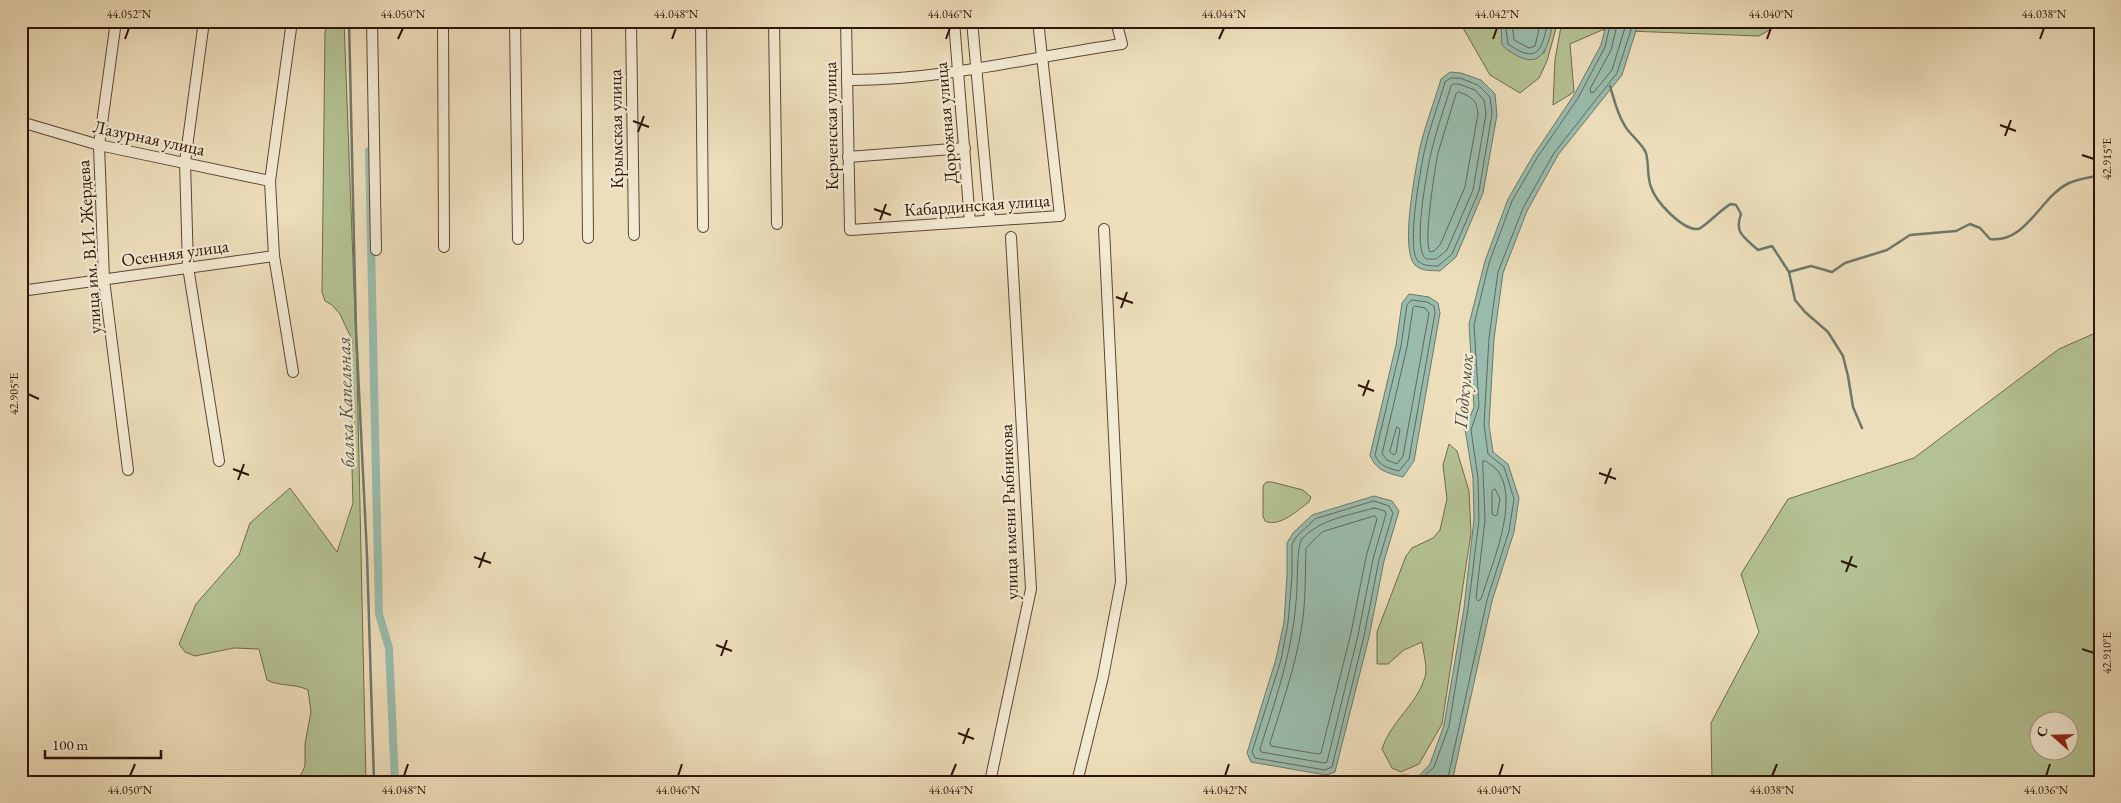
<svg xmlns="http://www.w3.org/2000/svg" width="2121" height="803" font-family="'EB Garamond',serif">
	<rect width="100%" height="100%" fill="#eddebb"/>
	<filter id="stains"><feTurbulence type="fractalNoise" baseFrequency=".004" numOctaves="4"/><feColorMatrix values="0 0 0 0 .2 0 0 0 0 .09 0 0 0 0 .02 0 0 0 .5 -.17"/></filter>
	<radialGradient id="worn" r=".72"><stop offset=".6" stop-color="#630" stop-opacity="0"/><stop offset="1" stop-color="#630" stop-opacity=".3"/></radialGradient>
	<g fill="#b4c293" stroke="#706a4e" fill-rule="evenodd">
		<path d="M329,21h15l13,348 9,413h-98l33,-7 4,-9v-22l6,-32 -3,-22c-14,-7 -28,-3 -41,-10l-8,-31 -25,-1 -39,8 -10,-4 -6,-8 17,-40 43,-49 11,-32 40,-35 47,64 16,-49 -3,-105 2,-58 -12,-26 -8,-9 -7,-4 -3,-9 3,-260z"/>
		<path d="M1459,21h40l2,4 1,18 42,10 9,-32h5l-11,40 -8,17 -19,15 -30,-18z"/>
		<path d="M1562,21h223l-26,15 -157,-6 -32,14 4,48 -21,13 2,-45z"/>
		<path d="M2100,331v451h-388l-1,-59 48,-91 -18,-58 47,-75 126,-41 145,-109zM2068,720v30h-30v-30z"/>
		<path d="M1449,444l8,7 12,40 2,42 -29,191 -23,40 -18,8 -9,-4 -10,-19c8,-27 35,-44 43,-72 3,-9 -2,-25 -3,-35l-18,8 -16,14h-11v-32l29,-76 6,-8 21,-10 7,-8 7,-31 -4,-34z"/>
		<path d="M1266,482h6l31,8 8,7 -2,5c-11,8 -30,26 -44,19l-2,-5v-30z"/>
	</g>
	<g fill="#99bcad" stroke="#6e786b">
		<path d="M1499,21h54c-4,23 -10,51 -39,33 -4,-3 -10,-5 -12,-10 -2,-8 2,-16 -3,-23z"/>
		<path d="M1607,21h32l-17,54 -64,80 -31,56 -24,62 -9,66 -5,86 4,27 15,12 11,34 -5,34 -22,69 -40,181h-69l19,-7 17,1 11,-12 14,-39 20,-117 10,-89 -1,-41 -8,-49 9,-22 -5,-83 16,-63 23,-62 25,-43 41,-61 27,-50z"/>
		<path d="M1450,72l11,1 20,7 14,14 2,21 -14,78 -27,64 -16,14c-9,-1 -18,1 -25,-6 -15,-15 0,-91 4,-113 5,-24 15,-49 22,-73z"/>
		<path d="M1409,294l20,3 9,6 2,10 -26,148 -11,16c-15,-4 -27,-6 -33,-22l26,-110 6,-42z"/>
		<path d="M1374,496l18,5 7,10 -15,50 -15,76 -34,135 -9,3 -75,-13 -4,-9 29,-94 8,-37 3,-46v-33l6,-10 19,-18z"/>
	</g>
	<g fill="none" stroke-linecap="round" stroke-linejoin="round">
		<g stroke="#63685a" stroke-width="1">
			<path d="M1505,21l3,23c30,21 34,6 40,-23"/>
			<path d="M1512,21l2,19 15,8 6,-2 6,-25"/>
			<path d="M1618,21l-7,29 -21,39 1,4 3,-1 18,-22 15,-49"/>
			<path d="M1451,78h9l18,7 12,12 2,17 -13,77 -27,63 -14,12c-7,0 -16,0 -21,-6 -10,-15 3,-88 7,-107 5,-24 14,-47 21,-71z"/>
			<path d="M1453,84h6l16,6 9,10 2,14 -13,76 -26,60 -11,9h-10c-14,-9 1,-88 5,-106 5,-22 13,-44 20,-67z"/>
			<path d="M1459,92c13,5 18,8 19,22l-13,73 -25,58 -6,6 -4,1c-7,-10 5,-84 8,-99 6,-20 12,-39 18,-59z"/>
			<path d="M1412,300l15,2 7,4 1,7 -26,146 -10,12c-11,-3 -20,-5 -24,-16l26,-109 6,-41z"/>
			<path d="M1415,306l10,2 4,5 -26,143 -6,8 -10,-4 -5,-6 25,-107 6,-39z"/>
			<path d="M1397,427l3,2 -4,24 -2,2 -4,-3z"/>
			<path d="M1483,461h3c3,3 9,6 12,10 22,31 -7,95 -17,128l-3,2 -2,-3 9,-78z"/>
			<path d="M1495,489l5,10 -3,16 -2,1 -3,-2v-23z"/>
			<path d="M1374,501l15,5 4,7 -14,47 -15,76 -32,131 -7,3 -70,-12 -3,-6 29,-92 7,-37 4,-47v-32l5,-8 18,-17z"/>
			<path d="M1374,508l11,3 1,3 -13,45 -15,76 -31,127 -3,1 -63,-11 -1,-3c15,-48 32,-96 36,-147 2,-12 0,-56 6,-63 18,-20 48,-24 72,-31z"/>
			<path d="M1375,516l2,3 -11,38 -15,76 -30,120 -3,1 -47,-8 -1,-3c12,-39 26,-78 32,-118 4,-26 3,-52 4,-77l16,-16z"/>
			<path d="M1398,782l22,-2 14,-13 15,-41 19,-117 11,-89 -1,-42 -7,-48 8,-24 -5,-81 15,-62 23,-62 25,-43 41,-60 27,-51 6,-26"/>
			<path d="M1447,782l40,-182 22,-69 5,-32 -10,-32 -16,-13 -4,-30 5,-86 9,-66 25,-64 31,-55 63,-80 17,-52"/>
		</g>
		<g stroke="#6e786b" stroke-width="2.5">
			<path d="M349,21l7,309 11,225 7,227"/>
			<path d="M1610,86c4,13 7,28 15,40 5,9 17,17 21,27 3,11 1,24 5,34 5,15 31,43 47,42 5,0 24,-21 33,-25l5,1 5,9c-7,19 3,23 17,36l14,-4 17,26 6,28 10,12 23,20 15,24 5,20 5,31 9,21"/>
			<path d="M1789,272l22,-6 21,6 13,-9 42,-13 23,-15 46,-4 14,-7 10,4 10,11c36,5 50,-42 79,-56 10,-4 21,-6 31,-7"/>
		</g>
		<path stroke="#99bcad" stroke-width="8" d="M369,151l10,463 10,34 6,134"/>
		<defs>
			<g id="minor">
				<path d="M116,21l-17,124 5,135 24,190"/>
				<path d="M204,21l-19,141 3,105 31,194"/>
				<path d="M292,21l-22,160 4,75 19,116"/>
				<path d="M372,21l4,229"/>
				<path d="M443,21l1,226"/>
				<path d="M515,21l3,218"/>
				<path d="M586,21l2,217"/>
				<path d="M631,21l3,214"/>
				<path d="M701,21l2,206"/>
				<path d="M774,21l3,203"/>
				<path d="M846,21l4,209 210,-14 -22,-195"/>
				<path d="M954,21l16,201"/>
				<path d="M972,21l18,199"/>
				<path d="M847,80c93,1 183,-23 275,-36l-6,-23"/>
				<path d="M21,122l78,23 171,36"/>
				<path d="M848,157l117,-9"/>
				<path d="M21,291l253,-35"/>
				<path d="M990,782l41,-193 -20,-352"/>
				<path d="M1077,782l26,-105 18,-95 -17,-353"/>
			</g>
		</defs>
		<use href="#minor" stroke="#5d4635" stroke-width="12"/>
		<use href="#minor" stroke="#f3ead3" stroke-width="10"/>
	</g>
	<path fill="none" stroke="#2d1308" stroke-width="2" d="M125,39l4,-11M398,39l5,-11M672,39l4,-11M946,39l4,-11M1219,39l5,-11M1493,39l4,-11M1767,39l4,-11M2040,39l4,-11M633,121l16,6M2000,125l16,6M638,132l6,-16M2005,136l6,-16M2082,155l12,4M874,209l17,6M880,220l6,-16M1116,297l17,6M1121,308l6,-16M1358,385l16,6M28,394l11,5M1363,396l6,-16M233,469l16,6M1599,473l17,6M238,480l6,-16M1605,484l6,-16M474,557l17,6M1841,561l16,6M479,568l6,-16M1846,572l6,-16M716,645l16,6M2082,649l12,4M721,656l6,-16M958,733l16,6M963,744l6,-16M130,776l5,-12M404,776l4,-12M678,776l4,-12M951,776l5,-12M1225,776l4,-12M1499,776l4,-12M1772,776l5,-12M2046,776l4,-12"/>
	<g text-anchor="middle" stroke-width="4.5" stroke-linejoin="round" paint-order="stroke">
		<g font-size="18" fill="#2d1308" stroke="#f3ead3">
			<text transform="translate(946 123) rotate(-95)" y="6">Дорожная улица</text>
			<text transform="translate(831 126) rotate(-91)" y="6">Керченская улица</text>
			<text transform="translate(616 129) rotate(-91)" y="6">Крымская улица</text>
			<text transform="translate(149 138) rotate(12)" y="6">Лазурная улица</text>
			<text transform="translate(977 205) rotate(-4)" y="6">Кабардинская улица</text>
			<text transform="translate(89 247) rotate(-94)" y="6">улица им. В.И. Жердева</text>
			<text transform="translate(175 253) rotate(-8)" y="6">Осенняя улица</text>
			<text transform="translate(1009 512) rotate(-92)" y="6">улица имени Рыбникова</text>
		</g>
		<g font-size="19" font-style="italic" fill="#534e42" stroke="#f3ead3">
			<text transform="translate(1463 391) rotate(-85)" y="7">Подкумок</text>
			<text transform="translate(345 402) rotate(-92)" y="7">балка Капельная</text>
		</g>
	</g>
	<rect width="2121" height="803" fill="none" stroke="#eddebb" stroke-width="55"/>
	<g transform="translate(2054 736) rotate(290)"><circle r="24" fill="#f3ead3" stroke="#a49482"/>
	<path d="M0-4L9 19L0 12L-9 19Z" fill="#8f2418"/>
	<text y="-8" font-size="14" font-weight="bold" text-anchor="middle" fill="#2d1308">С</text>
	</g>
	<path d="M45 750v8h116v-8" fill="none" stroke="#2d1308" stroke-width="2.5"/>
	<text x="52" y="750" font-size="15" fill="#2d1308" stroke="#f3ead3" stroke-width="4" paint-order="stroke">100 m</text>
	<rect x="28" y="28" width="2066" height="748" fill="none" stroke="#2d1308" stroke-width="2"/>
	<g font-size="12" text-anchor="middle" fill="#2d1308">
		<text x="129" y="18">44.052°N</text>
		<text x="403" y="18">44.050°N</text>
		<text x="676" y="18">44.048°N</text>
		<text x="950" y="18">44.046°N</text>
		<text x="1224" y="18">44.044°N</text>
		<text x="1497" y="18">44.042°N</text>
		<text x="1771" y="18">44.040°N</text>
		<text x="2044" y="18">44.038°N</text>
		<text transform="translate(2107 159) rotate(-90)" y="4">42.915°E</text>
		<text transform="translate(14 394) rotate(-90)" y="4">42.905°E</text>
		<text transform="translate(2107 653) rotate(-90)" y="4">42.910°E</text>
		<text x="130" y="794">44.050°N</text>
		<text x="404" y="794">44.048°N</text>
		<text x="678" y="794">44.046°N</text>
		<text x="951" y="794">44.044°N</text>
		<text x="1225" y="794">44.042°N</text>
		<text x="1499" y="794">44.040°N</text>
		<text x="1772" y="794">44.038°N</text>
		<text x="2046" y="794">44.036°N</text>
	</g>
	<rect width="100%" height="100%" filter="url(#stains)"/>
	<rect width="100%" height="100%" fill="url(#worn)"/>
</svg>
